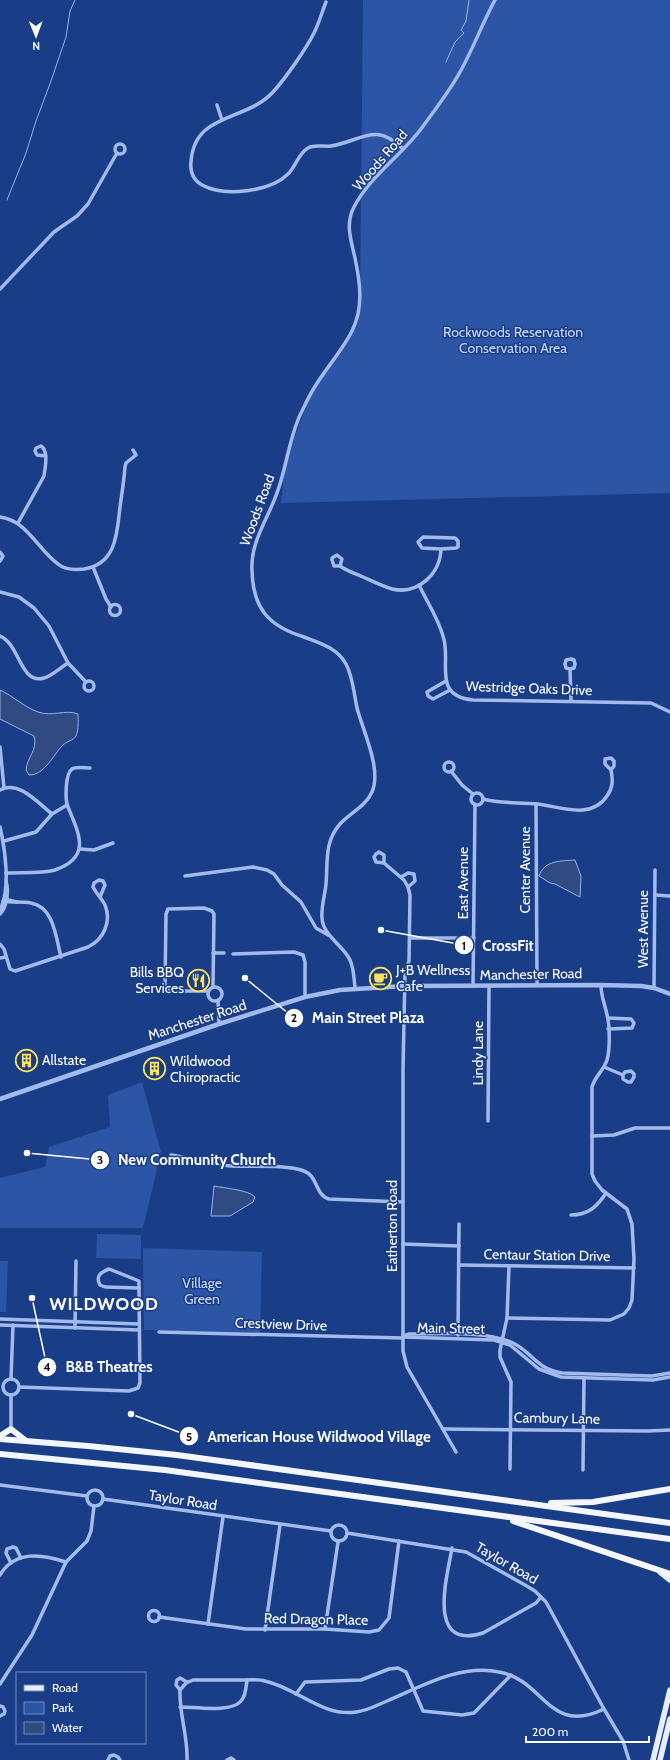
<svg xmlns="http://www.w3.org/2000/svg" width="670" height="1760" font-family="Cabin,sans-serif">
	<rect width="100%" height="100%" fill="#1a3d87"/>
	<g fill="#2d55a5">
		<path d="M363,0h307v493l-389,10 5,-44 28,-72 44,-63 2,-25z"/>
		<path d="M142,1082l19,70 -18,76h-143v-50l45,-11 4,-20 61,-20 -2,-32z"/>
		<path d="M97,1234l44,1v24l-45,-1z"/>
		<path d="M143,1248l119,4 -2,81 -116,-3z"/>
		<path d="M0,1261h8l-2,51h-6z"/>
	</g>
	<g fill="#304b82" stroke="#95b4ee">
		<path d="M0,690c13,6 24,17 38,22 14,5 28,-3 40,2 0,7 1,15 -2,22 -3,5 -9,5 -13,9 -10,10 -18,30 -34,30l-3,-5c1,-13 12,-20 8,-34l-34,-17z"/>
		<path d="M575,860l6,16 -1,21 -25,-13 -5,-1 -11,-7c5,-16 23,-15 36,-16z"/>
		<path d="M214,1186c10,2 35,4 41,11l-2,5 -23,14h-19z"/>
	</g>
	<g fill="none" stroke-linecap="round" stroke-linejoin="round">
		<g stroke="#95b4ee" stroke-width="1">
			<path d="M446,62l9,-20 9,-9 -3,-3 5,-9 3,-21"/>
			<path d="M7,200l19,-47 10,-32 15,-40 15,-44 4,-26 5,-11"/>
		</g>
		<g stroke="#a2bbec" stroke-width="3.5">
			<path d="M326,2c-4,10 -7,21 -12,31 -8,16 -29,46 -41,59 -27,30 -79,20 -82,70 -1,10 2,18 11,23 22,12 68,7 86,-11 8,-8 10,-20 20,-26 6,-4 16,-1 23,-2 31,-5 44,-25 72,3"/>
			<path d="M217,105l5,15"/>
			<circle cx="120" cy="149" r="5"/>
			<path d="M0,289l54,-57 23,-16 11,-12 29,-51"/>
			<path d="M0,517c28,4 37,32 58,47 7,6 17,6 26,5 33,-5 33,-37 36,-62 2,-14 4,-27 5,-40l1,-4 10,-8 -3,-5"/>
			<path d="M18,523l26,-47c1,-8 5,-25 -3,-30l-5,2 -1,3 2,4 9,1"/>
			<path d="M0,552l3,4 -3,5"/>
			<path d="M340,566l2,-7 -5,-4 -5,3v2l2,6h6c7,5 16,8 23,11 9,4 19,9 29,12 26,6 48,-15 49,-40l-19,-1 -4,-6 5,-5 32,1 3,3v6l-2,1 -15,1"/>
			<path d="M93,567l13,32 5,8"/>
			<path d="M419,585c8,17 19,33 24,51 9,25 -12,60 30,64l178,3 19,9"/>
			<path d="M0,592l19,5 15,11 15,18 19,37 18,19"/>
			<circle cx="115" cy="610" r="5.5"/>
			<path d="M0,636c20,8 20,49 44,42 8,-2 16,-10 24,-15"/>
			<path d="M570,669l-4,-1 -1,-4 1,-4 5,-1 3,1 1,4 -1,4 -4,1 1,32"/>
			<circle cx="89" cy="686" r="5"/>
			<path d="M446,681l-19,11 1,4 5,3 17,-9"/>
			<path d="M0,747l4,41"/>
			<circle cx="449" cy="767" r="5"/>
			<path d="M451,771l11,14 11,9"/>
			<path d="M0,790c19,-10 38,13 52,24"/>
			<circle cx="477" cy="799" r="6"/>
			<path d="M483,799c18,5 36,3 55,5 23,3 53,16 69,-8 6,-8 6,-16 4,-26l3,-4v-5l-3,-3 -6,1v5l6,6"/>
			<path d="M536,804l1,181"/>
			<path d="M0,827c5,22 11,61 0,83"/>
			<path d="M4,841l32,-9 16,-18 15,-9"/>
			<path d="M80,849l14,1 19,-7"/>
			<path d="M384,863l-8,-1 -2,-5 2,-3 3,-2 5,3v8l20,17 4,7 2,8 -1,66 -4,12 -2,97v281l4,16 49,85"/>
			<path d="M6,873c15,-1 35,1 49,-3 37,-13 24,-36 13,-63 -3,-7 -3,-33 4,-38 4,-3 13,-1 18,-1"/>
			<path d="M185,876l68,-9 14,3 7,4 8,11 19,17 15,26 12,7"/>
			<path d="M401,877l7,-4 6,1 1,7 -7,6"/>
			<path d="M655,895l15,1"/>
			<path d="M4,899l13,3"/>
			<path d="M3,901c9,2 18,0 28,2 23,4 25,35 30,54"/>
			<path d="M0,914c7,-7 9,-23 6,-33"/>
			<path d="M410,938h64"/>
			<path d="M0,944l4,5 6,20 5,2 73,-24c15,-7 24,-25 17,-42 -3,-6 -9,-12 -12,-18l1,-4 5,-3 4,1 2,4 -5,12"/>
			<path d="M213,953h11"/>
			<path d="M233,954l61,-2 9,3 2,7v35"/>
			<path d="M0,958l6,-1"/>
			<path d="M473,986l2,-182"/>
			<circle cx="215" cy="994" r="7"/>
			<path d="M355,988c-1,-9 -1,-19 -5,-28 -7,-15 -27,-24 -28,-42 -1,-11 3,-23 4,-34 2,-22 -2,-42 14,-60 10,-11 26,-18 32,-32 10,-23 -9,-61 -15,-84 -3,-14 -4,-31 -11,-44 -9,-16 -26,-21 -42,-27 -36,-11 -51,-29 -52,-66 -2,-30 17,-53 26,-81 9,-25 11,-52 23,-77 4,-8 8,-17 13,-25 12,-20 28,-37 38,-57 12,-24 8,-49 3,-73 -4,-18 -10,-34 -1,-51 16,-31 46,-50 67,-78 13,-18 28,-37 39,-57 13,-23 22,-48 35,-72"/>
			<path d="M654,988l1,-118"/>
			<path d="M208,991h-36l-7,-4 1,-73 2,-5 36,-1 8,3 2,3 -1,73"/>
			<path d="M218,1000l1,24"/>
			<path d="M608,1029l24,-1 2,-5 -3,-4 -23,-1"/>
			<path d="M604,1067l19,8 2,-3 6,-1 3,3v3l-3,5h-3l-5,-3v-4"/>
			<path d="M488,1121l1,-135"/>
			<path d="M592,1136l22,-1 21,-7h35"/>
			<path d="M171,1155c20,3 40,10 60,11 20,1 55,-2 73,5 14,5 11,24 25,28l74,3"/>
			<path d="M571,1215c17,0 26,-8 35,-22"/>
			<path d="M403,1244l56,2"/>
			<path d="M459,1265l175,3"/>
			<path d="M509,1266l-2,52 -7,32v7l11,25 -1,87"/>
			<path d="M109,1269l30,12v7l-34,-1 -5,-2c-5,-9 1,-13 9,-16z"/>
			<path d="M507,1318l103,2 14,-6 5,-6 3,-8 2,-41 -2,-35 -5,-15 -25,-19 -7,-9 -3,-7v-87c3,-11 12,-17 15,-27 3,-10 3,-35 0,-45 -2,-11 -6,-18 -6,-30"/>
			<path d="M0,1319l139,5"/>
			<path d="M0,1325l139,5"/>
			<path d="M75,1328l1,-67"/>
			<path d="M159,1332l244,6"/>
			<path d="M458,1335l1,-111"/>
			<path d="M403,1336l6,-2c31,0 76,-4 104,9 20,10 22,25 49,30l90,3 18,-3"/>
			<path d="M404,1337l90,3 16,5 29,24 22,8 92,3 17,-3"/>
			<circle cx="11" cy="1387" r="8"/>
			<path d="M11,1379l2,-54"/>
			<path d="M19,1387l110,4 9,-3 2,-5 -1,-95"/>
			<path d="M11,1429v-34"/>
			<path d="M443,1429l205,2 22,-1"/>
			<path d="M583,1470l1,-92"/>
			<path d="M0,1485l87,11"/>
			<circle cx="95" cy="1498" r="8"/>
			<path d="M103,1499l228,32"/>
			<circle cx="339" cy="1533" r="8"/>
			<path d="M347,1533l119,19 59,33 10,6 11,11 58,107 19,32 6,19"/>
			<path d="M452,1548c-5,29 -26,103 31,85l53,-30 5,-6"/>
			<path d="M11,1563l-5,-10 1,-4 6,-2 3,1 5,10"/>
			<path d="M0,1575c15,-25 42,-21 66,-13"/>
			<circle cx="154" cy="1616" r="5.5"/>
			<path d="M159,1617l87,12h79l44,3 10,-2 10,-12 10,-77"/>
			<path d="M208,1624l15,-107"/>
			<path d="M325,1629l13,-87"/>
			<path d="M265,1630l15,-105"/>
			<path d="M0,1684l32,-49 34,-73 21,-21 4,-10 3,-25"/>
			<path d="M180,1690l-4,-5 1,-5 3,-2 7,4"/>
			<path d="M296,1694l9,-12 56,-2 28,-11 9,-1 8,4 17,39 39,4 12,-2 37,-38"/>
			<path d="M0,1706l3,1 2,4 -1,3 -4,2"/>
			<path d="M180,1707c15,0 51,6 61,-6 5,-5 5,-14 6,-21"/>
			<path d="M108,1760l2,-4 4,-1 4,2 2,3"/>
			<path d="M187,1760c1,-24 -8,-46 -7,-70l6,-7 7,-3c16,0 32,0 48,0 8,0 17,-1 24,1 32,7 57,36 91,31 11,-1 21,-7 31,-11 35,-15 73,-37 112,-29 46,8 49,64 105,37"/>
			<path d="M227,1760l4,-2 3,2"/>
		</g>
		<path stroke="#a2bbec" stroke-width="4.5" d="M0,1099l219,-75 86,-27 35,-7 65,-4 196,-1 40,1 13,2 16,6"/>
		<g stroke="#e8eeff" stroke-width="5.5">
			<path d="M660,1572l10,8"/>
			<path d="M653,1760l17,-70"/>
			<path d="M660,1760l10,-41"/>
		</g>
		<g stroke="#f4f6ff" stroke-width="6">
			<path d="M0,1436l11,-7 14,11"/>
			<path d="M0,1439l88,7 89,9 493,68"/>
			<path d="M0,1454l165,16 505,69"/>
			<path d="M551,1503l42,-1 77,-13"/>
			<path d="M513,1521l157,53"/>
		</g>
	</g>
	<defs>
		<symbol id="cafe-ring" viewBox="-11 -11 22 22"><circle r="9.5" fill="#1a3d87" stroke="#fee25e" stroke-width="1.5"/><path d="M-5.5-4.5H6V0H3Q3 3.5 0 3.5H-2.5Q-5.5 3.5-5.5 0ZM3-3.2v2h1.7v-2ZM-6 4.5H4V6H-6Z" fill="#fee25e"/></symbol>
		<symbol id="restaurant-ring" viewBox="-11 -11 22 22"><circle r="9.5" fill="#1a3d87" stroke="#fee25e" stroke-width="1.5"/><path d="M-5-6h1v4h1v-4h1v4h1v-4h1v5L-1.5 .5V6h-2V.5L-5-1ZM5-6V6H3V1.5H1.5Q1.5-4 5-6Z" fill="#fee25e"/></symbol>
		<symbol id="building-ring" viewBox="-11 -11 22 22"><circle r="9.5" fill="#1a3d87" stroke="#fee25e" stroke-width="1.5"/><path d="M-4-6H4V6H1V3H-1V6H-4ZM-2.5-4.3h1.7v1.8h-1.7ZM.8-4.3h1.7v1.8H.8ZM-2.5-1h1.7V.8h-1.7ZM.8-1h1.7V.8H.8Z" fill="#fee25e"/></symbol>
	</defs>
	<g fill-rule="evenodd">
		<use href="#cafe-ring" x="368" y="966" width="25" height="25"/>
		<use href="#restaurant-ring" x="186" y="968" width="25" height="25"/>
		<use href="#building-ring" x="14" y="1048" width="25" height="25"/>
		<use href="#building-ring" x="142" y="1056" width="25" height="25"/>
	</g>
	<g text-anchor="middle" stroke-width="3" stroke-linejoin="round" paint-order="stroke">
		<g font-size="14" fill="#fff" stroke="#1a3d87">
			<text transform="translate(380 160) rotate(-49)" y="5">Woods Road</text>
			<text transform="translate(257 510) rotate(-70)" y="5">Woods Road</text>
			<text transform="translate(529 688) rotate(2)" y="5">Westridge Oaks Drive</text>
			<text transform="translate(525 870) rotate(-90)" y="5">Center Avenue</text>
			<text transform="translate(463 883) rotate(-90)" y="5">East Avenue</text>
			<text transform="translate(643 929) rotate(-90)" y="5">West Avenue</text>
			<text transform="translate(531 974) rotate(-1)" y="5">Manchester Road</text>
			<text transform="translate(197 1020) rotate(-18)" y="5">Manchester Road</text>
			<text transform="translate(478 1053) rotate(-90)" y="5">Lindy Lane</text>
			<text transform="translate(392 1226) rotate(-90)" y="5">Eatherton Road</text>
			<text transform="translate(547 1255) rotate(1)" y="5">Centaur Station Drive</text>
			<text transform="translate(281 1324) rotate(2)" y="5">Crestview Drive</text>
			<text transform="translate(451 1328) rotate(1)" y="5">Main Street</text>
			<text transform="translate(557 1418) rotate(1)" y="5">Cambury Lane</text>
			<text transform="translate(183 1500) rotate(9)" y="5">Taylor Road</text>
			<text transform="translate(507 1563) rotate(30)" y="5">Taylor Road</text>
			<text transform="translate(316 1619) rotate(1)" y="5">Red Dragon Place</text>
		</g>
		<g font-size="14" fill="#c8d8f9" stroke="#1a3d87">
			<text x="513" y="337">Rockwoods Reservation<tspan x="513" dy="16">Conservation Area</tspan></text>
			<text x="202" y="1288">Village<tspan x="202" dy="16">Green</tspan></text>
		</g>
		<g font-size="14" fill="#fff" stroke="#1a3d87" text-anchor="start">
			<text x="396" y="975">J+B Wellness<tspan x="396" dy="16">Cafe</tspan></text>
			<text x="184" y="977" text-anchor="end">Bills BBQ<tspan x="184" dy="16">Services</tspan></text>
			<text x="42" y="1065">Allstate</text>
			<text x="170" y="1066">Wildwood<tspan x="170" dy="16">Chiropractic</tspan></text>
		</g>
		<g font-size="18" font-weight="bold" letter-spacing="1" fill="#fff" stroke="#1a3d87">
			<text x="104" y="1310">WILDWOOD</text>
		</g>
	</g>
	<path fill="none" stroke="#fff" stroke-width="1.5" d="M381 930L464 945M245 978L294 1018M27 1153L100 1160M32 1298L47 1367M131 1414L189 1436"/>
	<g fill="#fff" stroke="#1a3d87" stroke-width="1.5">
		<circle cx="381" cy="930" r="4"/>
		<circle cx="245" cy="978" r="4"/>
		<circle cx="27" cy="1153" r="4"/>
		<circle cx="32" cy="1298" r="4"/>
		<circle cx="131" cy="1414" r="4"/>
		<circle cx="464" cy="945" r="10"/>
		<circle cx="294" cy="1018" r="10"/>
		<circle cx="100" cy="1160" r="10"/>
		<circle cx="47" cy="1367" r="10"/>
		<circle cx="189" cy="1436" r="10"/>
	</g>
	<g font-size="12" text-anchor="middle" font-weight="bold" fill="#111">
		<text x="464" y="950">1</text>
		<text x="294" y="1022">2</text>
		<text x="100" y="1164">3</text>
		<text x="47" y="1371">4</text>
		<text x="189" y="1441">5</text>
	</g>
	<g font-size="15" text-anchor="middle" font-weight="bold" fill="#fff" stroke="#1a3d87" stroke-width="3" stroke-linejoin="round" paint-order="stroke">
		<text x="508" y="951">CrossFit</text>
		<text x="368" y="1023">Main Street Plaza</text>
		<text x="197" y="1165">New Community Church</text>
		<text x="109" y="1372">B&amp;B Theatres</text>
		<text x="319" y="1442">American House Wildwood Village</text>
	</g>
	<rect x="16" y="1672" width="130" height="72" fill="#1a3d87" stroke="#768bb7"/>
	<rect x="24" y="1685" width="20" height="6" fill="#e8eeff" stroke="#768bb7"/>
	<text x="52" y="1692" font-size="12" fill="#ffffff">Road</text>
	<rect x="24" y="1702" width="20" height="12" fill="#2d55a5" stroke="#768bb7"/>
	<text x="52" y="1712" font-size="12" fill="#ffffff">Park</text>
	<rect x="24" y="1722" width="20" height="12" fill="#304b82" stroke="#768bb7"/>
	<text x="52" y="1732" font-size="12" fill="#ffffff">Water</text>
	<g transform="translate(36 36) rotate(179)" stroke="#1a3d87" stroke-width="3" paint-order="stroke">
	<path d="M0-3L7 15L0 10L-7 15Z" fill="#ffffff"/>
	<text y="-6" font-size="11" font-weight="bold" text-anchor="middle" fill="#ffffff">N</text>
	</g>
	<path d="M526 1736v6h123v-6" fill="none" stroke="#ffffff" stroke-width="2"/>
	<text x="532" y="1736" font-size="12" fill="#ffffff" stroke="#1a3d87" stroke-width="3" paint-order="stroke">200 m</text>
</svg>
